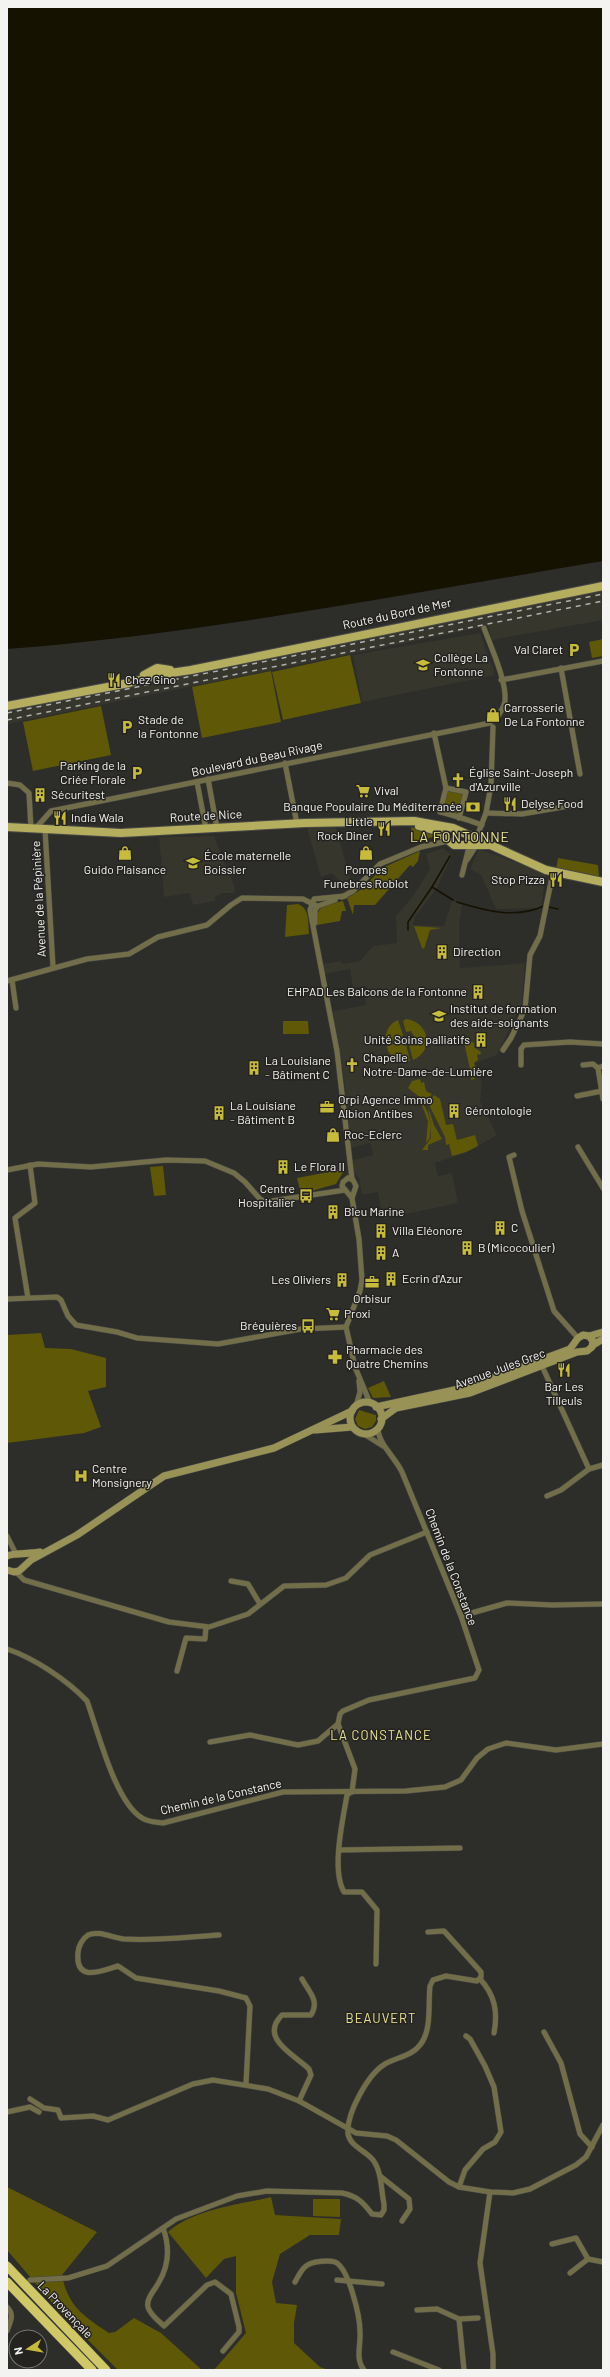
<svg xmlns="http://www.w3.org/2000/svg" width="610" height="2377" font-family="Barlow,sans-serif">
	<rect width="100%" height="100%" fill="#2d2d2a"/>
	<g fill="#36362d">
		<path d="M603,591v29l-111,20 -4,-14 -481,98v-14z"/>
		<path d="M480,633l15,42 -133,27 -9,-47z"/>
		<path d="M307,828h29l16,58 -6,1 -14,-14 -11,4z"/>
		<path d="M214,836l21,52 -1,5h-12l-7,4v4l-22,4 -3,-12 -26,4 -5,-60z"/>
		<path d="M443,848l9,7 -15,33 -22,29 -2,8 31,1 8,-25 10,4 -3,21 1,42 65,-5 -3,40 -25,52 -22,8 7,20 -2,18 17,34 -31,18 -31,10 3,13 14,-3 6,30 -75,16 -5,-27 -16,3 -3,-17 -5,-6 -1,-12 20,-5 -3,-12 -19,5 -7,-70 -11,-67 33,-6 -1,-7 4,-1 -3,-11 -13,2 -3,-19 -25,5 -3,-10 19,-3 1,3 18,-3 13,-15 24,-3 -1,-27 18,-21 16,-26 -4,-15z"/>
		<path d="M479,849l67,24 -5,35 -45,1 -15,-34 -11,-6z"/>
	</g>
	<g fill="#5e5807">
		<path d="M603,639v17l-11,2 -3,-16z"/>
		<path d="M350,655l11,48 -78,17 -11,-48z"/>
		<path d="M271,671l10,51 -79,16 -10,-51z"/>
		<path d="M101,706l10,49 -78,16 -10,-49z"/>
		<path d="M447,791l16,3 -5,20 -16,-4z"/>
		<path d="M411,827l24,7 1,2 -23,7z"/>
		<path d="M420,851l-2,10 -5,6 -3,-2 -35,40h-21l-1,10 -6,-17 15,-9 20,-21z"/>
		<path d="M558,858l40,7 1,12 -43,-7z"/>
		<path d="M343,901l3,10h-4l-2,10 -23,4c-2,-21 9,-20 26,-24z"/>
		<path d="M298,904c12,5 10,18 11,30l-24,3 2,-32z"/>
		<path d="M414,926l27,2 -11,2 -6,19 -2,-1z"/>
		<path d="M406,1019c22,2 30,31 7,41l-4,-15 7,-5 -5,-9 -5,1 -3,-11z"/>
		<path d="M398,1020l5,15 -3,4 -14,4c-2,-9 3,-20 12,-23z"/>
		<path d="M283,1021h25l1,13h-26z"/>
		<path d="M464,1038l10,5v4l7,5 -1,3 -3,-1 1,6 -4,3 4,11 -4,1 1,4 -4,1c0,-14 -6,-27 -7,-42z"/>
		<path d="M401,1042l5,2 4,17 -16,-2 -6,-8 -1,-5z"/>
		<path d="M420,1079l1,4 3,-1 2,9 6,3 -6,8 -18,-14 4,-7z"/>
		<path d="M434,1095l6,4 6,26 7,-1 4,16 18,-5 3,11 -12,6 -14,4 -3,-12 -3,1 -1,-8 -17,-34z"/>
		<path d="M422,1101l6,12 3,13 -3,-19 6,18 8,14 -14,6v5h-6l9,-12v-12l-1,12 -4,5 2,-22 -7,-18z"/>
		<path d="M163,1166l3,29 -12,1 -4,-29z"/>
		<path d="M345,1169l-9,15 -35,10 -4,-16z"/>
		<path d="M41,1333l4,15 26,1 35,9v29l-18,4 13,36 -17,6 -77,10v-108z"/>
		<path d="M384,1381l7,16 -18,1 -5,-10z"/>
		<path d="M359,1410l17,5v6l-4,6 -7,2 -7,-3 -3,-7z"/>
		<path d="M7,2187l90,45 -35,43c6,32 22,41 47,58l6,-1 19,-14 27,15 41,37h-84l-56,-56 -55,-64z"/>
		<path d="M271,2197l4,18 66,4 -2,16h-29l-30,19 -8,28 4,21 21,2 -3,18v20l26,24 8,3h-114l32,-37 -10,-40v-37l-12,3 -18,19 -38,-46c26,-23 70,-27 103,-35z"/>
		<path d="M313,2199h27v18l-27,-1z"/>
	</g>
	<path fill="#151200" d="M7,7h596v554c-198,33 -396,72 -596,88z"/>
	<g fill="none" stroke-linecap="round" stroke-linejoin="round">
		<g stroke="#151200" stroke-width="1.5">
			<path d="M450,856l-18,31 21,13"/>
			<path d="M457,902c29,9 58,17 87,4"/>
			<path d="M548,907l10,2"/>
			<path d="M408,930v-8l24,-35"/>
		</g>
		<defs>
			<g id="street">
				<path d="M484,628c7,19 23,54 21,73 -1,7 -6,13 -9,19"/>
				<path d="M561,668l19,106"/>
				<path d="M501,680l102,-19"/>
				<path d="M434,733l12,55"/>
				<path d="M285,763l12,61"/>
				<path d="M208,779l9,49"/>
				<path d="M197,782l9,47"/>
				<path d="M7,783l13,2 9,8 2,36"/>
				<path d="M486,813l36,1 58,-10"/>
				<path d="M459,818l7,-26 -20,-4 -6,24c14,3 28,8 42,13"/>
				<path d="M35,829l16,-18 439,-88"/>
				<path d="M45,829l8,138"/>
				<path d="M476,839l10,-26 5,-28 2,-58"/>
				<path d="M467,860l9,-14"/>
				<path d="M462,875l7,-28"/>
				<path d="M345,896l-31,3 -4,11 27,141 15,128"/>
				<path d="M342,897l11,-6 27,-27 41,-17 27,-6"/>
				<path d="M315,923v-13l3,-4 17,-6"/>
				<path d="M12,980l4,28"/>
				<path d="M7,981l80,-22 42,-5 29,-17 49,-12 24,-20 11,-7 61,1 14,7"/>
				<path d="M503,1050l8,-12 14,-29 5,-54 10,-19 13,-64"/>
				<path d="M521,1065v-16l3,-4 46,-3 33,2"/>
				<path d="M583,1065l10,-1 5,4"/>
				<path d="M577,1096l25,-5"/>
				<path d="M603,1099l-5,-31 5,-2"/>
				<path d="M578,1147l25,41"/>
				<path d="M514,1155l-5,2 13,54 32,100 24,27"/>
				<path d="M7,1170l31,-6 53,3 75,-7 39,1 29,12 11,9 15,17 5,3 80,-12"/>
				<path d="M348,1178l5,2 3,6 -4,12 7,41 3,41 -2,11 -14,36 9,40 15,36"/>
				<path d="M348,1178l-5,4 -1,4 10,12"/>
				<path d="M28,1298l-13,-80 20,-15 -5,-38"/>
				<path d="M7,1299l50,-2 4,3 7,16 8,9 41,7 20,6 81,6 83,-15 45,-2"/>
				<path d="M542,1366l47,103 -28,21 -14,6"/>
				<path d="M356,1406l4,-14 -1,-11"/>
				<path d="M364,1434l19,12"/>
				<path d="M589,1469l14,-4"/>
				<path d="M7,1536l9,18"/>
				<path d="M16,1572l8,8 145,42 40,5 39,-13 36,-28 42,-1 20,-7 24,-23 57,-23"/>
				<path d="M231,1581l17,3 12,20"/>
				<path d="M461,1616l46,-13 45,2 51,-1"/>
				<path d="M7,1649c27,9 60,31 80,52 11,30 28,101 55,117 6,4 13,4 21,5l120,-31 123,-1 39,-4 16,-7 16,-22 11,-9 18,-6 50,7 47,-6"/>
				<path d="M177,1671l9,-33 19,1 1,-12"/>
				<path d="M210,1742l40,-7 48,10 20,-4 20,-17"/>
				<path d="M351,1792l-4,3c-4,24 -16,75 -3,97h18l15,18 -1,54"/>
				<path d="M352,1792l3,-23 -17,-45 2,-10 3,-3 26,-11 106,-22 4,-8 -18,-54 -59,-144c-7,-15 -23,-27 -24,-43"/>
				<path d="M339,1850l121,-2"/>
				<path d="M219,1935c-32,2 -64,6 -95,4 -11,-1 -26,-9 -36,-4 -6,4 -10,12 -10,18 -3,31 26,17 40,13l18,12 83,13 27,7 4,8 -4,78"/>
				<path d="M480,1979c15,16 18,33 14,54"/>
				<path d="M544,2032l17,31 19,71 12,13"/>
				<path d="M30,2099l14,9 14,2 3,8 32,-2 15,4 85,-36 20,-4 55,9 31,12 57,32 31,3 9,4 53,42 10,5 31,5 23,1 17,-4 46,-24 10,-8 17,-32"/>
				<path d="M299,2101l12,-26 -2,-6c-16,-15 -50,-31 -27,-54h29c9,-14 -2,-23 -9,-36"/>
				<path d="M7,2112l23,-5 9,5"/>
				<path d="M380,2176l29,23 1,10 -8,12"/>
				<path d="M459,2187l6,-17 18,-21 12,-7 6,-10 -7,-45 -9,-21 -15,-27 -4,-3"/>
				<path d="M490,2192l-10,71 13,91v16"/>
				<path d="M163,2228c7,19 6,37 -4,54 -4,8 -13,16 -11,25 2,8 11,14 16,19l43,-41 8,-3 16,12 8,33v5l-16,19"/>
				<path d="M552,2244l24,-6 12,21 15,3"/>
				<path d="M570,2273l18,-14"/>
				<path d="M30,2280l38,-2 39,-12 69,-47 61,-23 30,-5 75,2c15,3 21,9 30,21l9,1 3,-5v-6c-3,-14 -2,-32 -11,-44 -7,-9 -23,-14 -25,-26 -2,-20 20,-60 37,-70 12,-7 27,-8 35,-19 12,-14 8,-41 10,-59l3,-6 13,-4 31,5 4,-4v-5l-37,-41 -16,1"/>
				<path d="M337,2280l45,4"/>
				<path d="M295,2282c6,-11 9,-18 21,-20 6,-1 13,-2 19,0 14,6 25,55 25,70 1,13 -5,27 4,38"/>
				<path d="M7,2307c8,8 3,15 0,24"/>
				<path d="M417,2310l20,-1 22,10"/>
				<path d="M393,2352l46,18"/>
				<path d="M464,2370l-5,-51 19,-1"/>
			</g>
			<g id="secondary">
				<path d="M589,1336l14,-4"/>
				<path d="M593,1345l10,-6"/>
				<circle cx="366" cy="1418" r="16"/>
				<path d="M376,1407l92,-20 102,-38 8,-11 5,-3 6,1 4,5 -1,6 -5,4 -10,1 -107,41 -74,15 -15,11"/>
				<path d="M315,1430l37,-3"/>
				<path d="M7,1556c4,-3 25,-2 33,-4"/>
				<path d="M7,1570l7,2 5,-1 12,-11 46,-25 87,-59 110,-28 78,-37"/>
			</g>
			<g id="primary">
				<path d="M144,675l13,-7 13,2"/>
				<path d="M7,706l122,-23 28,-8 34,-5 412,-84"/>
				<path d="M419,826l18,5 17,14h35"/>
				<path d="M7,827l114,6 184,-10 109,-2 39,7 93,42 57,12"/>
			</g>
			<g id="highway">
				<path d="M7,2266l99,104"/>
				<path d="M7,2282l85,88"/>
			</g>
		</defs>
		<use href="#street" stroke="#494946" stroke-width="6"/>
		<use href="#secondary" stroke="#494946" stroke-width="8"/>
		<use href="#primary" stroke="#494946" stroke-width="10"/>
		<use href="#highway" stroke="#494946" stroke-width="10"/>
		<use href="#street" stroke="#716e49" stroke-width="5"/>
		<use href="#secondary" stroke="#989256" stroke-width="7"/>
		<use href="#primary" stroke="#b5ae5f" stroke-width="8"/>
		<use href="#highway" stroke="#d0c866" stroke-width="9"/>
		<g stroke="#b0b0ae" stroke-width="1.5" stroke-dasharray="5 5" stroke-linecap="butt">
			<path d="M7,713l596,-119"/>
			<path d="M7,720l596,-119"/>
		</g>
	</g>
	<defs>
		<symbol id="parking-bare" viewBox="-9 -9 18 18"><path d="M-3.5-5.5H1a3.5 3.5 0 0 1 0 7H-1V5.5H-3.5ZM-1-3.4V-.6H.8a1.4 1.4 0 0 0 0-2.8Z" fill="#c7bb3c" stroke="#242320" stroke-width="2.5" paint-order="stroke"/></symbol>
		<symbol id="school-bare" viewBox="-9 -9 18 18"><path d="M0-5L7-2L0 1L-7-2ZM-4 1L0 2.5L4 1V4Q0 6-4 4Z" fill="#c7bb3c" stroke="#242320" stroke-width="2.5" paint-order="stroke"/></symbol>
		<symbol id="restaurant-bare" viewBox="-9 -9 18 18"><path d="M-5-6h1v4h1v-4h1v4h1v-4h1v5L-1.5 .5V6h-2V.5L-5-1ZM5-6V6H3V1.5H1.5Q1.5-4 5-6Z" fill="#c7bb3c" stroke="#242320" stroke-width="2.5" paint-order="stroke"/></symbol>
		<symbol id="shop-bare" viewBox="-9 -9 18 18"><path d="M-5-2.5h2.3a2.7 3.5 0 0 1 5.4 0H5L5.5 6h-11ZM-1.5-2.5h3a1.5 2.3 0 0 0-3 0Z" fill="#c7bb3c" stroke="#242320" stroke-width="2.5" paint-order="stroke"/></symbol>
		<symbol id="church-bare" viewBox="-9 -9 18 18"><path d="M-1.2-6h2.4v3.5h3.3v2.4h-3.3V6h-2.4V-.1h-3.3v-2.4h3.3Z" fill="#c7bb3c" stroke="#242320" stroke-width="2.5" paint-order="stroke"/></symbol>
		<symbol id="supermarket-bare" viewBox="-9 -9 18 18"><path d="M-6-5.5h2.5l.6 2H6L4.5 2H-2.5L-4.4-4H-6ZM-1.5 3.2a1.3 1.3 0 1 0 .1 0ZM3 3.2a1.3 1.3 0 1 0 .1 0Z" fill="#c7bb3c" stroke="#242320" stroke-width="2.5" paint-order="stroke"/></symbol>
		<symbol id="building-bare" viewBox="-9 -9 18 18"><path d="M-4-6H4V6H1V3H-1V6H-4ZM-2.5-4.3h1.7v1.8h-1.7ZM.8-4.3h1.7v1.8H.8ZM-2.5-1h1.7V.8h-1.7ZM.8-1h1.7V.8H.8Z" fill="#c7bb3c" stroke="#242320" stroke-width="2.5" paint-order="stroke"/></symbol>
		<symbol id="bank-bare" viewBox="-9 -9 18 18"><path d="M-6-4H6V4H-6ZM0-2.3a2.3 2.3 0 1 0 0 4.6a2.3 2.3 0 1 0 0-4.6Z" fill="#c7bb3c" stroke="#242320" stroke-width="2.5" paint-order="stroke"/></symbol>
		<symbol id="university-bare" viewBox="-9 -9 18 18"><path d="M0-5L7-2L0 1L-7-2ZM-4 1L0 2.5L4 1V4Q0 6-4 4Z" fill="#c7bb3c" stroke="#242320" stroke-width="2.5" paint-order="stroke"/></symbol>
		<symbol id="office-bare" viewBox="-9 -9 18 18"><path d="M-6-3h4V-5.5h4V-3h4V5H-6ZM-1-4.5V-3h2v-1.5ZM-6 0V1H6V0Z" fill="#c7bb3c" stroke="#242320" stroke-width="2.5" paint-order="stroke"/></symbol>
		<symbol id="bus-bare" viewBox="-9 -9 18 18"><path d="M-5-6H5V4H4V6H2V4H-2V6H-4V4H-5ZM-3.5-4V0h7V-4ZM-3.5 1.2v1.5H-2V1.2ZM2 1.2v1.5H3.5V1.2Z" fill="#c7bb3c" stroke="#242320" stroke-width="2.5" paint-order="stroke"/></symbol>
		<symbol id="pharmacy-bare" viewBox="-9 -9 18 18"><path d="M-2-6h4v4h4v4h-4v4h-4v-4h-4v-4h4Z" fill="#c7bb3c" stroke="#242320" stroke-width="2.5" paint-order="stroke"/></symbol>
		<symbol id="hospital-bare" viewBox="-9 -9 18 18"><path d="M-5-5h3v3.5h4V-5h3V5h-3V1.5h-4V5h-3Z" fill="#c7bb3c" stroke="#242320" stroke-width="2.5" paint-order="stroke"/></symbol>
	</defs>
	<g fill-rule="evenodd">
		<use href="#parking-bare" x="564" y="640" width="20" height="20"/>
		<use href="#school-bare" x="413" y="655" width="20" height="20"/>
		<use href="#restaurant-bare" x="104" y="670" width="20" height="20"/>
		<use href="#shop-bare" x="483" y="705" width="20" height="20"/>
		<use href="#parking-bare" x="117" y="717" width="20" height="20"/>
		<use href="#parking-bare" x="127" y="763" width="20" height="20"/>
		<use href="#church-bare" x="448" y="770" width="20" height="20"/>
		<use href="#supermarket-bare" x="353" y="781" width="20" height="20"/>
		<use href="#building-bare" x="30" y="785" width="20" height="20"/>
		<use href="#restaurant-bare" x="500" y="794" width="20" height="20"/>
		<use href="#bank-bare" x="463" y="797" width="20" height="20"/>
		<use href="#restaurant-bare" x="50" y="808" width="20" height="20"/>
		<use href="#restaurant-bare" x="374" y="819" width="20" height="20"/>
		<use href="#shop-bare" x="115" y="843" width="20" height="20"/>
		<use href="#shop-bare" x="356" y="843" width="20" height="20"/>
		<use href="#school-bare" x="183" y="853" width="20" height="20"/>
		<use href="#restaurant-bare" x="546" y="870" width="20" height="20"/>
		<use href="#building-bare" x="432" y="942" width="20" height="20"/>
		<use href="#building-bare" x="468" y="982" width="20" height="20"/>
		<use href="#university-bare" x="429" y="1006" width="20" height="20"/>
		<use href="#building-bare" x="471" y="1030" width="20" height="20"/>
		<use href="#church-bare" x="342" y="1055" width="20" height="20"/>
		<use href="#building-bare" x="244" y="1058" width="20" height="20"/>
		<use href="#office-bare" x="317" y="1097" width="20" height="20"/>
		<use href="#building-bare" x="444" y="1101" width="20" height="20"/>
		<use href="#building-bare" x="209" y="1103" width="20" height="20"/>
		<use href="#shop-bare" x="323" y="1125" width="20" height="20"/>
		<use href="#building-bare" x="273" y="1157" width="20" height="20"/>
		<use href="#bus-bare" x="296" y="1186" width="20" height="20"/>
		<use href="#building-bare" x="323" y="1202" width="20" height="20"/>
		<use href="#building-bare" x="490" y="1218" width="20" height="20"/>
		<use href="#building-bare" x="371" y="1221" width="20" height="20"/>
		<use href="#building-bare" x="457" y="1238" width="20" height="20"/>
		<use href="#building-bare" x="371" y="1243" width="20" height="20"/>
		<use href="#building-bare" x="381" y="1269" width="20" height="20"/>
		<use href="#building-bare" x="332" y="1270" width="20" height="20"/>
		<use href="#office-bare" x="362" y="1272" width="20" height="20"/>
		<use href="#supermarket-bare" x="323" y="1304" width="20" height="20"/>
		<use href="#bus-bare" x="298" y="1316" width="20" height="20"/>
		<use href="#pharmacy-bare" x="325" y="1347" width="20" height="20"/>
		<use href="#restaurant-bare" x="554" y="1360" width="20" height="20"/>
		<use href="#hospital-bare" x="71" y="1466" width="20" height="20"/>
	</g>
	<g text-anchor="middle" stroke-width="3" stroke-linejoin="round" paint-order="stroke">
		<g font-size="12" fill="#f3f3f1" stroke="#242320">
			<text transform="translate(397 614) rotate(-12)" y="4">Route du Bord de Mer</text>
			<text transform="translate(257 759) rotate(-12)" y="4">Boulevard du Beau Rivage</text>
			<text transform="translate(206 816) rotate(-3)" y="4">Route de Nice</text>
			<text transform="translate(39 899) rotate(-93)" y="4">Avenue de la Pépinière</text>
			<text transform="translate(500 1369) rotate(-20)" y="4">Avenue Jules Grec</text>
			<text transform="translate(451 1567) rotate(69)" y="4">Chemin de la Constance</text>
			<text transform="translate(221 1797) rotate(-13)" y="4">Chemin de la Constance</text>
			<text transform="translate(65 2310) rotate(46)" y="4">La Provençale</text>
		</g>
		<g font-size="12" fill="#f3f3f1" stroke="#242320" text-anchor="start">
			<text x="563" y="654" text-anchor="end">Val Claret</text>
			<text x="434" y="662">Collège La<tspan x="434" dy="14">Fontonne</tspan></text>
			<text x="125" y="684">Chez Gino</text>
			<text x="504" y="712">Carrosserie<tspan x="504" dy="14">De La Fontonne</tspan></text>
			<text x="138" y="724">Stade de<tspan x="138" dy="14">la Fontonne</tspan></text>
			<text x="126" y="770" text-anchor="end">Parking de la<tspan x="126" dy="14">Criée Florale</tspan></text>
			<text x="469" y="777">Église Saint-Joseph<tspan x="469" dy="14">d'Azurville</tspan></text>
			<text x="374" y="795">Vival</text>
			<text x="51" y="799">Sécuritest</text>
			<text x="521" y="808">Delyse Food</text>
			<text x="462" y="811" text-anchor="end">Banque Populaire Du Méditerranée</text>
			<text x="71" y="822">India Wala</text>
			<text x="373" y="826" text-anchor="end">Little<tspan x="373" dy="14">Rock Diner</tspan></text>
			<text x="204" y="860">École maternelle<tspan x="204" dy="14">Boissier</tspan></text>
			<text x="125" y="874" text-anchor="middle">Guido Plaisance</text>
			<text x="366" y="874" text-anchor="middle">Pompes<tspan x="366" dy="14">Funebres Roblot</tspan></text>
			<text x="545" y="884" text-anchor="end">Stop Pizza</text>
			<text x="453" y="956">Direction</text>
			<text x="467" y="996" text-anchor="end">EHPAD Les Balcons de la Fontonne</text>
			<text x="450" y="1013">Institut de formation<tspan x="450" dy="14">des aide-soignants</tspan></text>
			<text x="470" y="1044" text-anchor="end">Unité Soins palliatifs</text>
			<text x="363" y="1062">Chapelle<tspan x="363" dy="14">Notre-Dame-de-Lumière</tspan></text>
			<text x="265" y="1065">La Louisiane<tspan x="265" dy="14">- Bâtiment C</tspan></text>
			<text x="338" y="1104">Orpi Agence Immo<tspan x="338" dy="14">Albion Antibes</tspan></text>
			<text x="230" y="1110">La Louisiane<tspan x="230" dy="14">- Bâtiment B</tspan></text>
			<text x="465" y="1115">Gérontologie</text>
			<text x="344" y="1139">Roc-Eclerc</text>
			<text x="294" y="1171">Le Flora II</text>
			<text x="295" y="1193" text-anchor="end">Centre<tspan x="295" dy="14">Hospitalier</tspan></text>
			<text x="344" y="1216">Bleu Marine</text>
			<text x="511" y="1232">C</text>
			<text x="392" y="1235">Villa Eléonore</text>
			<text x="478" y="1252">B (Micocoulier)</text>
			<text x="392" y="1257">A</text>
			<text x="402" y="1283">Ecrin d'Azur</text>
			<text x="331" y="1284" text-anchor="end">Les Oliviers</text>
			<text x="372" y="1303" text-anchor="middle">Orbisur</text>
			<text x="344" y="1318">Proxi</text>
			<text x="297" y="1330" text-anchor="end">Bréguières</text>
			<text x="346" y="1354">Pharmacie des<tspan x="346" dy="14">Quatre Chemins</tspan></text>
			<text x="564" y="1391" text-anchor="middle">Bar Les<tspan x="564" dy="14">Tilleuls</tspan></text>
			<text x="92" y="1473">Centre<tspan x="92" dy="14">Monsignery</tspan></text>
		</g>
		<g font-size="13" letter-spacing="1" fill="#e9e293" stroke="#242320">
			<text x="381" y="1740">LA CONSTANCE</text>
			<text x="381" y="2023">BEAUVERT</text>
		</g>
		<g font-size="14" letter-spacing="1" fill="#e9e293" stroke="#242320">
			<text x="460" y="842">LA FONTONNE</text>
		</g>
	</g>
	<rect width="610" height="2377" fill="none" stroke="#f3f3f1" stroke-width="16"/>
	<g transform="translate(28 2349) rotate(258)"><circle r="19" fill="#242320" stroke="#777674"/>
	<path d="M0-3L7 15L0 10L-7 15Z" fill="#c7bb3c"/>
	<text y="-6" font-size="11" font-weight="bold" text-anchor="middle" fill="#f3f3f1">N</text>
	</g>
</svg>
